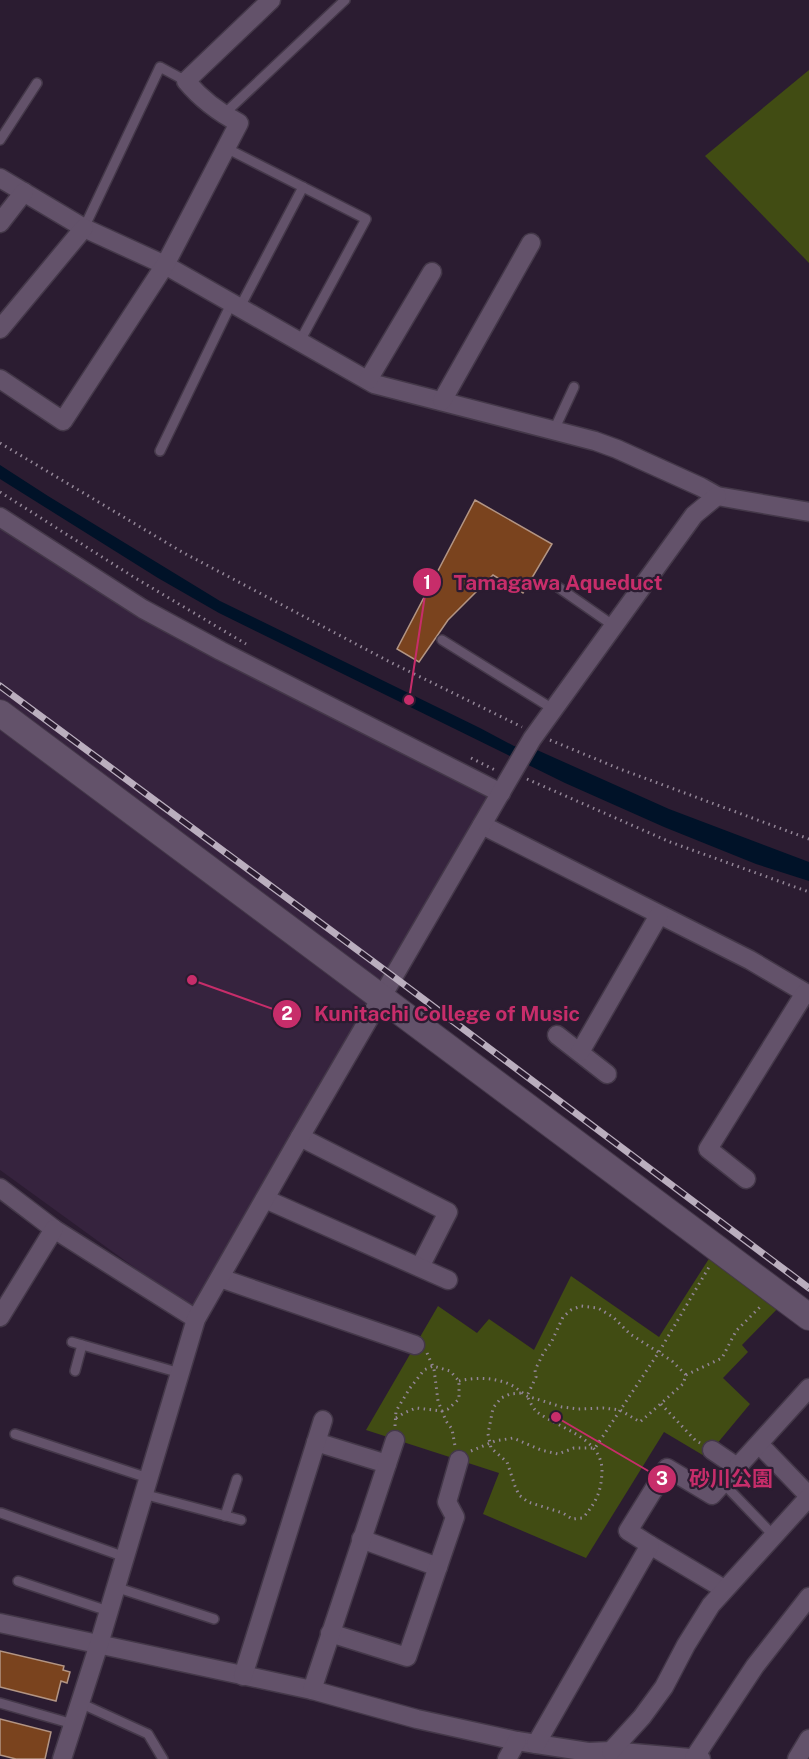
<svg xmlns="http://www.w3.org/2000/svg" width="809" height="1759" font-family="'Public Sans','Noto Sans JP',sans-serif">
	<rect width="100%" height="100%" fill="#2b1c31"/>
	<path fill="#36233e" d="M0,528l144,93 349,169 -300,520 -193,-140z"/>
	<g fill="#414c13">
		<path d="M809,70v193l-104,-107z"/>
		<path d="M712,1254l70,50 -40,41 6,7 -25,26 27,26 -44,53 -42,-25 -78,126 -103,-44 16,-41 -133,-43 72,-124 39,27 12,-14 45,31 37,-74 88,61z"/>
	</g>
	<path fill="#001228" d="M0,465l48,31 172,105 260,127 34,18 23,4 132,59 140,53v19l-53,-17 -92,-37 -99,-44 -346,-170 -61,-35 -158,-99z"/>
	<g fill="#7a431e" stroke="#b39584" stroke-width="1.5">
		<path d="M475,500l77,44 -29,49 -30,-18 -45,45 -29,42 -22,-13z"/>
		<path d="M0,1651l64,15 -1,4 7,2 -3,11 -6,-2 -5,20 -56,-14z"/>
		<path d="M0,1719l51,13 -6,27h-29l-16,-4z"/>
	</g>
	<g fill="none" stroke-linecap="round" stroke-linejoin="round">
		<defs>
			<g id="lane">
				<path d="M223,115l122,-115"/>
				<path d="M0,140l37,-57"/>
				<path d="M226,148l140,71 -66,122"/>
				<path d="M84,228l76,-161 26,14"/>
				<path d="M240,307l63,-120"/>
				<path d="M554,430l20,-43"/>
				<path d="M160,451l72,-149"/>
				<path d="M555,585l59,41"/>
				<path d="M442,640l111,69"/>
				<path d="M72,1342l108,31"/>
				<path d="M75,1371l7,-26"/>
				<path d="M15,1434l133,44"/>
				<path d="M723,1483l51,53"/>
				<path d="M143,1494l98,26"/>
				<path d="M1,1513l124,44"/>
				<path d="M225,1516l12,-37"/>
				<path d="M18,1581l90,30"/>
				<path d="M115,1587l99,32"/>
				<path d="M0,1703l73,21"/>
				<path d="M80,1703l68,31 15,25"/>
			</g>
			<g id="street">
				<path d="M0,178l84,50 81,37 209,119 221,57 22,8 84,38 16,9 92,16"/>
				<path d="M0,223l24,-31"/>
				<path d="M0,329l84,-101"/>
				<path d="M0,379l63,42 102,-156 74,-142c-21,-11 -38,-24 -53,-42l85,-81"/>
				<path d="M368,380l64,-108"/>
				<path d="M442,401l89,-158"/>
				<path d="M0,517l143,92 78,42 280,142"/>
				<path d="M482,825l268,135 59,35"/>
				<path d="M557,1035l50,39"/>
				<path d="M580,1052l79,-137"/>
				<path d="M300,1137l148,75 -28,55"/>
				<path d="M746,1179l-38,-30 97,-156"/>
				<path d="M0,1188l54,41 142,90"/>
				<path d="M265,1199l183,81"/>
				<path d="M220,1278l195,67"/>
				<path d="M0,1317l54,-88"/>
				<path d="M316,1442l71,22"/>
				<path d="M759,1444l50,52"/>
				<path d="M712,1450l25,17"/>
				<path d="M361,1539l77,28"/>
				<path d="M650,1545l74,44"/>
				<path d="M0,1623l312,67 105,29 100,22 71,11 23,-1 90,8"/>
				<path d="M330,1633l77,24 48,-140 -8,-15 12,-42"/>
				<path d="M243,1676l80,-256"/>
				<path d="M312,1690l83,-250"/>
				<path d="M536,1744l114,-199 -22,-14 39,-63 45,27 97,-107"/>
				<path d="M611,1751l31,-34 22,-30 22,-42 25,-40 98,-108"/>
				<path d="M694,1758l61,-92 54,-69"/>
				<path d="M62,1759l37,-115 97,-325 104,-182 232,-398 162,-224 23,-19"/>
				<path d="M507,1759l10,-18"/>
				<path d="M797,1759l12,-20"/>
			</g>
			<path id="secondary" d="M0,713l809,604"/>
		</defs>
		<use href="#lane" stroke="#443849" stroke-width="12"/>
		<use href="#street" stroke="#443849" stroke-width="21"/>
		<use href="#secondary" stroke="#443849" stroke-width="28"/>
		<g stroke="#938697" stroke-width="3" stroke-dasharray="1.5 4.5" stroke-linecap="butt">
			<path d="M0,443l182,109 208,110 132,65"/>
			<path d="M0,492l132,84 114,68"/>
			<path d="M550,740l70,29 189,70"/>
			<path d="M471,758l24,12"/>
			<path d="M527,779l143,63 139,50"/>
			<path d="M427,1353l7,16 4,32 8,20 6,8 3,17"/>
			<path d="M686,1375l36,-17 14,-27 25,-25"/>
			<path d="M459,1381c16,-4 36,-4 52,4 6,3 11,8 16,11l35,11 16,2 25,-1 17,2 20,12 43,-38 3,-9 -14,-14 -42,-27 -17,-17 -15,-9 -17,-2 -10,4 -8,7 -12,26 -7,9 -9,18 1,7 -9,19c3,6 6,12 10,16 23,17 66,26 65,60 -1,21 -6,30 -19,46l-11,1 -9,-6 -35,-11 -9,-7 -4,-9 -8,-24 -16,-14 -3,-14 5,-26 8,-10 9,-4 12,-1"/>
			<path d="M661,1404l34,36 5,3"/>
			<path d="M395,1426l1,-15 14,-23 14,-18 9,-4 17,5 9,10v18l-11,10 -6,2 -26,-3 -12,5 -8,5"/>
			<path d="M471,1451l24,-10 18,-3 28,12 17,4 16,-6h21l64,-96 50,-85"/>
		</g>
		<use href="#lane" stroke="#63526a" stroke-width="9"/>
		<use href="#street" stroke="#63526a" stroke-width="18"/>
		<use href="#secondary" stroke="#63526a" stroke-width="26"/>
		<defs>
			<path id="rail" d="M0,686l394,291 415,311"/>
		</defs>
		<use href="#rail" stroke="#baaebe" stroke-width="7"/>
		<use href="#rail" stroke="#2b1c31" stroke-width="4.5" stroke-dasharray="14" stroke-linecap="butt"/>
	</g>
	<path fill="none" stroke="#c72d6a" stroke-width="2" d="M409 700L427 582M192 980L287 1014M556 1417L662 1479"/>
	<g fill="#c72d6a" stroke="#2b1c31" stroke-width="2">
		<circle cx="409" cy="700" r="6"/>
		<circle cx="192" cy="980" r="6"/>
		<circle cx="556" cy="1417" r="6"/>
		<circle cx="427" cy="582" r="15"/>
		<circle cx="287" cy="1014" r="15"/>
		<circle cx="662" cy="1479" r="15"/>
	</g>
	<g font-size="18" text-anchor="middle" font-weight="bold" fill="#fff">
		<text x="427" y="589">1</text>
		<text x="287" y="1020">2</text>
		<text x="662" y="1485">3</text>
	</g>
	<g font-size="21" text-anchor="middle" font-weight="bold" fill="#c72d6a" stroke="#2b1c31" stroke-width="4.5" stroke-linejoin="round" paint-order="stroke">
		<text x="558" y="590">Tamagawa Aqueduct</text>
		<text x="447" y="1021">Kunitachi College of Music</text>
		<text x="731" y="1486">砂川公園</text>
	</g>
</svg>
